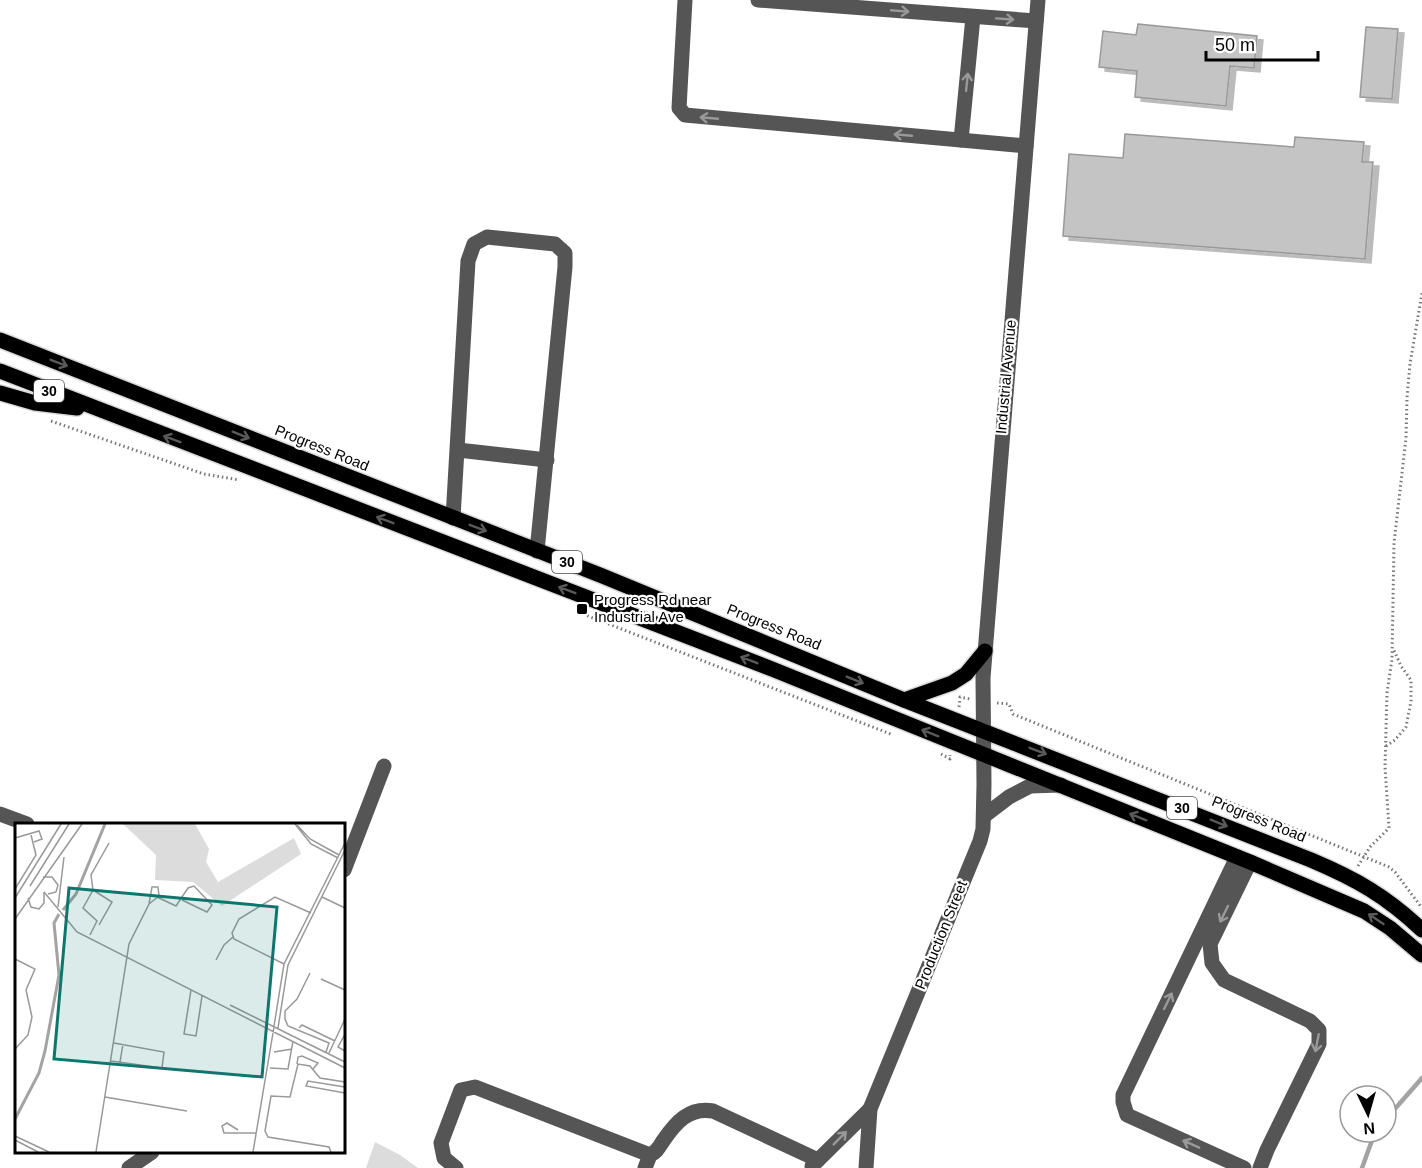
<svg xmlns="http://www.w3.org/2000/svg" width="1422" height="1168" font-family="Helvetica,sans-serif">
	<defs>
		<filter id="shadow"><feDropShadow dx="6" dy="4" stdDeviation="0" flood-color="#0004"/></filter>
	</defs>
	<rect width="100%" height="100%" fill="#fff"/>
	<path fill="#dcdcdc" d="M375,1142l25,13 18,13h-52z"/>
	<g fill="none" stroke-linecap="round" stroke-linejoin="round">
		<g stroke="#a3a3a3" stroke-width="4.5">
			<path d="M1386,1119l36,-41"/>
			<path d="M1362,1168l13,-36"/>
		</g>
	</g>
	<g fill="#c4c4c4" stroke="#999" stroke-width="1.5" filter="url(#shadow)">
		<path d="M1138,24l119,12 -3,32 -24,-2 -4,40 -91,-9 2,-26 -38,-4 4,-36 33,4z"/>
		<path d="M1366,27l32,2 -6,70 -32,-2z"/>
		<path d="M1125,134l169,13 1,-10 69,5 -2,20h11l-8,97 -302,-23 6,-82 54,4z"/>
	</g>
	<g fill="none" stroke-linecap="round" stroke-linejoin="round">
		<defs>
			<g id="major">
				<path d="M0,340l600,235 304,125 407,160c45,19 75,36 111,70"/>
				<path d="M0,371l772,298 478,193 114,49 26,17 32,27"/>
				<path d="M0,393l35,10 42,5"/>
				<path d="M904,700l48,-17 14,-9 19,-23"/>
			</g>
		</defs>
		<use href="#major" stroke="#dbdbdb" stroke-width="18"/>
		<g stroke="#777" stroke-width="3" stroke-dasharray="1.5 3" stroke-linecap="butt">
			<path d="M51,421l153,53 35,6"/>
			<path d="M583,614l310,121"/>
			<path d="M997,703l12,1 4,10 376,153 6,5 27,36"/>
			<path d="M959,707l1,-10 10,2"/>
			<path d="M1386,746l9,-6 11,-13 5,-26v-21l-10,-14 -8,-18"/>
			<path d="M941,754l9,5v-4"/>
			<path d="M1358,866l12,-19 19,-19 -4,-61 2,-74 5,-34 2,-116 12,-105 1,-40 3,-34 12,-71"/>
		</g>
		<g stroke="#555" stroke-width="15">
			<path d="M685,0l-6,108 6,7 341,31"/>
			<path d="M758,0l278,21"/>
			<path d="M961,140l12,-123"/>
			<path d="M458,450l89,10"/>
			<path d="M453,518l15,-257 6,-17 13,-7 68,7 10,9v14l-28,284"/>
			<path d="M0,814l27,10"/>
			<path d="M984,816l25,-19 21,-11 31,-1"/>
			<path d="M1237,857l-114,238v7l4,13 117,53"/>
			<path d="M1250,862l-40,82 2,19 12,17 86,41 9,9v14l-52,106 -7,18"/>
			<path d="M344,870l40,-104"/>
			<path d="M812,1166l58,-57"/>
			<path d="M129,1168l23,-16"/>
			<path d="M456,1168l-12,-10 -3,-15 20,-53 14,-3 175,68"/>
			<path d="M645,1168l5,-13c7,-3 9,-8 13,-14 13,-19 26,-34 50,-30l105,49"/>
			<path d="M866,1168l4,-59 110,-268 3,-12 1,-45 -1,-106 55,-678"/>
		</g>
		<use href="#major" stroke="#000" stroke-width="15"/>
	</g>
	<defs><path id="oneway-shaft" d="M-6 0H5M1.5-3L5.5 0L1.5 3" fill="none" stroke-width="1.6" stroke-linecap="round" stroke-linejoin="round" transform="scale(1.5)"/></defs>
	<g stroke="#999">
		<use href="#oneway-shaft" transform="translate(900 11) rotate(5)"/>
		<use href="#oneway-shaft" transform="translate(1005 19) rotate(4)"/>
		<use href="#oneway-shaft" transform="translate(967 82) rotate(-84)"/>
		<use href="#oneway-shaft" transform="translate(709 118) rotate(-175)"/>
		<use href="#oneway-shaft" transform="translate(903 135) rotate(-175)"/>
		<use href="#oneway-shaft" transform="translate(1224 914) rotate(116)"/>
		<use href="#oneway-shaft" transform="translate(1168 1001) rotate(-64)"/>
		<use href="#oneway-shaft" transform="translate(1317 1043) rotate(101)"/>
		<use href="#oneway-shaft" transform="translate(840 1138) rotate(-45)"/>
		<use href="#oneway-shaft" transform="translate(1191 1144) rotate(-156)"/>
	</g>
	<g stroke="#595959">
		<use href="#oneway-shaft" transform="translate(59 363) rotate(21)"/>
		<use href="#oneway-shaft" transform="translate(241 435) rotate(22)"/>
		<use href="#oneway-shaft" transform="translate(172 439) rotate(-159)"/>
		<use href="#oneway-shaft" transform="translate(385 520) rotate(-159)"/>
		<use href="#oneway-shaft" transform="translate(478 528) rotate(21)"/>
		<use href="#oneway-shaft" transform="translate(567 590) rotate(-159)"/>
		<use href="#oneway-shaft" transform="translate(749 660) rotate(-159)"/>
		<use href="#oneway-shaft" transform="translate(855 680) rotate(22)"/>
		<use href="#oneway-shaft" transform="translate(930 733) rotate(-158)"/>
		<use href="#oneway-shaft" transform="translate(1038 751) rotate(21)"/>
		<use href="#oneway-shaft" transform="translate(1138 817) rotate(-158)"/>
		<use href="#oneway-shaft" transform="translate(1219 823) rotate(22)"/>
		<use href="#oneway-shaft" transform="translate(1376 919) rotate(-146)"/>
	</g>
	<rect fill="#000" stroke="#fff" stroke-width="2" x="576" y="603" width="12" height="12" rx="3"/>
	<g text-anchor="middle" stroke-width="4.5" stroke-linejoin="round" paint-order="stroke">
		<g fill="#fff" stroke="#4c4c4c" stroke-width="1.5">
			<rect x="34" y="380" width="30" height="22" rx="4.5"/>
			<rect x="552" y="551" width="30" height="22" rx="4.5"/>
			<rect x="1167" y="797" width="30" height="22" rx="4.5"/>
		</g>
		<g font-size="14" font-weight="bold" fill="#000">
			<text x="49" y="396">30</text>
			<text x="567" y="567">30</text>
			<text x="1182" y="813">30</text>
		</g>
		<g font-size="15" fill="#000" stroke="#fff">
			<text transform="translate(1006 377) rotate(-85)" y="5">Industrial Avenue</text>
			<text transform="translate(322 448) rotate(22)" y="5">Progress Road</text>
			<text transform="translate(774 627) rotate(22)" y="5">Progress Road</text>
			<text transform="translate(1259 819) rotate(22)" y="5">Progress Road</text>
			<text transform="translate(941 935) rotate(-68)" y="5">Production Street</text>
		</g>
		<g font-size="15" fill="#000" stroke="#fff" text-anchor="start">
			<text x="594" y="605">Progress Rd near<tspan x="594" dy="17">Industrial Ave</tspan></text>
		</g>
	</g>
	<g transform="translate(15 823)">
		<rect width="330" height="330" fill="#fff"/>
		<path d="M108,1h72l14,25 -3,13 12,20 76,-44 7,16 -79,52 -29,-24 -38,-2 1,-25z" fill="#dcdcdc"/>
		<path fill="none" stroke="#a3a3a3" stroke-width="3" d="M48,87l13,-16 29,-70M0,296l24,-46 6,-22 14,-76 -5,-52 5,-9"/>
		<path fill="none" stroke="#999" stroke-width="1.5" d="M280,1l16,20 27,14M282,2l13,14 29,16M0,15l24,-7 3,8 -8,3M28,54h9l6,8 -2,7 -8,2M15,63l39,-62M0,66l21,-34 -5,-20M78,67l19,12 -13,23M29,69l33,40 268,136M142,74l19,9 12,-18 6,-2 18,19 -5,7 -25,-12M307,74l23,11M0,75l46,-74M13,75l3,9 8,2 5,-6v-11M43,84l6,-50M0,96l67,-95M75,112l7,-14 -14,-13 10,-18 -2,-15 18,-32M0,136l20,10 -9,21 6,27 -4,18 -13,14M201,137l8,-15 9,-8M269,141l-50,-25 -2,-6 7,-14 36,-22 36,16M295,150l-13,26 -12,12v8l3,7 41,17 -3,9M306,156l24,11M176,167l-7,44 12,2 6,-40M215,182l115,57M259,203l10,-62 61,-121M263,205l10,-63 57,-115M284,205l3,-3 33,16M330,211l-7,13 7,4M259,229l18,-3M314,230l16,-34M96,238l51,7 2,-16 -50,-9M105,239l3,-18M282,241l1,-7 4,-1 16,7 -5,6M255,245l18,1 5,-28M330,264l-37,-6 -2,5 39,7M90,274l82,14M223,307l-11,-7 -5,3 2,7h32M0,313l34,16M0,317l23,12M81,329l33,-208 20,-40 3,-17h6l1,9 -10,8M238,329l21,-125M316,329l-2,-5 -61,-10 -3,-6 6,-35 19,1 8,-33 12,2 10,12 25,4"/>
		<path fill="#0f766e" fill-opacity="0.15" stroke="#0f766e" stroke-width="3" d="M54,65l208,19 -15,170 -208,-18z"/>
		<rect width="330" height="330" fill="none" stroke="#000" stroke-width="3"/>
	</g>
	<g transform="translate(1368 1114) rotate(175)"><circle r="28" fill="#ffffff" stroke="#999999" stroke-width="1.5"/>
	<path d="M0-4.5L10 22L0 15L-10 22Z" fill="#000000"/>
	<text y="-9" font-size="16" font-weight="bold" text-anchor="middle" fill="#000000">N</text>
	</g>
	<path d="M1206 51v9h112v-9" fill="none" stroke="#000000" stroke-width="3"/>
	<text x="1215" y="51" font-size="18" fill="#000000" stroke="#ffffff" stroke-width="4.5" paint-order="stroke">50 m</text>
</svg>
